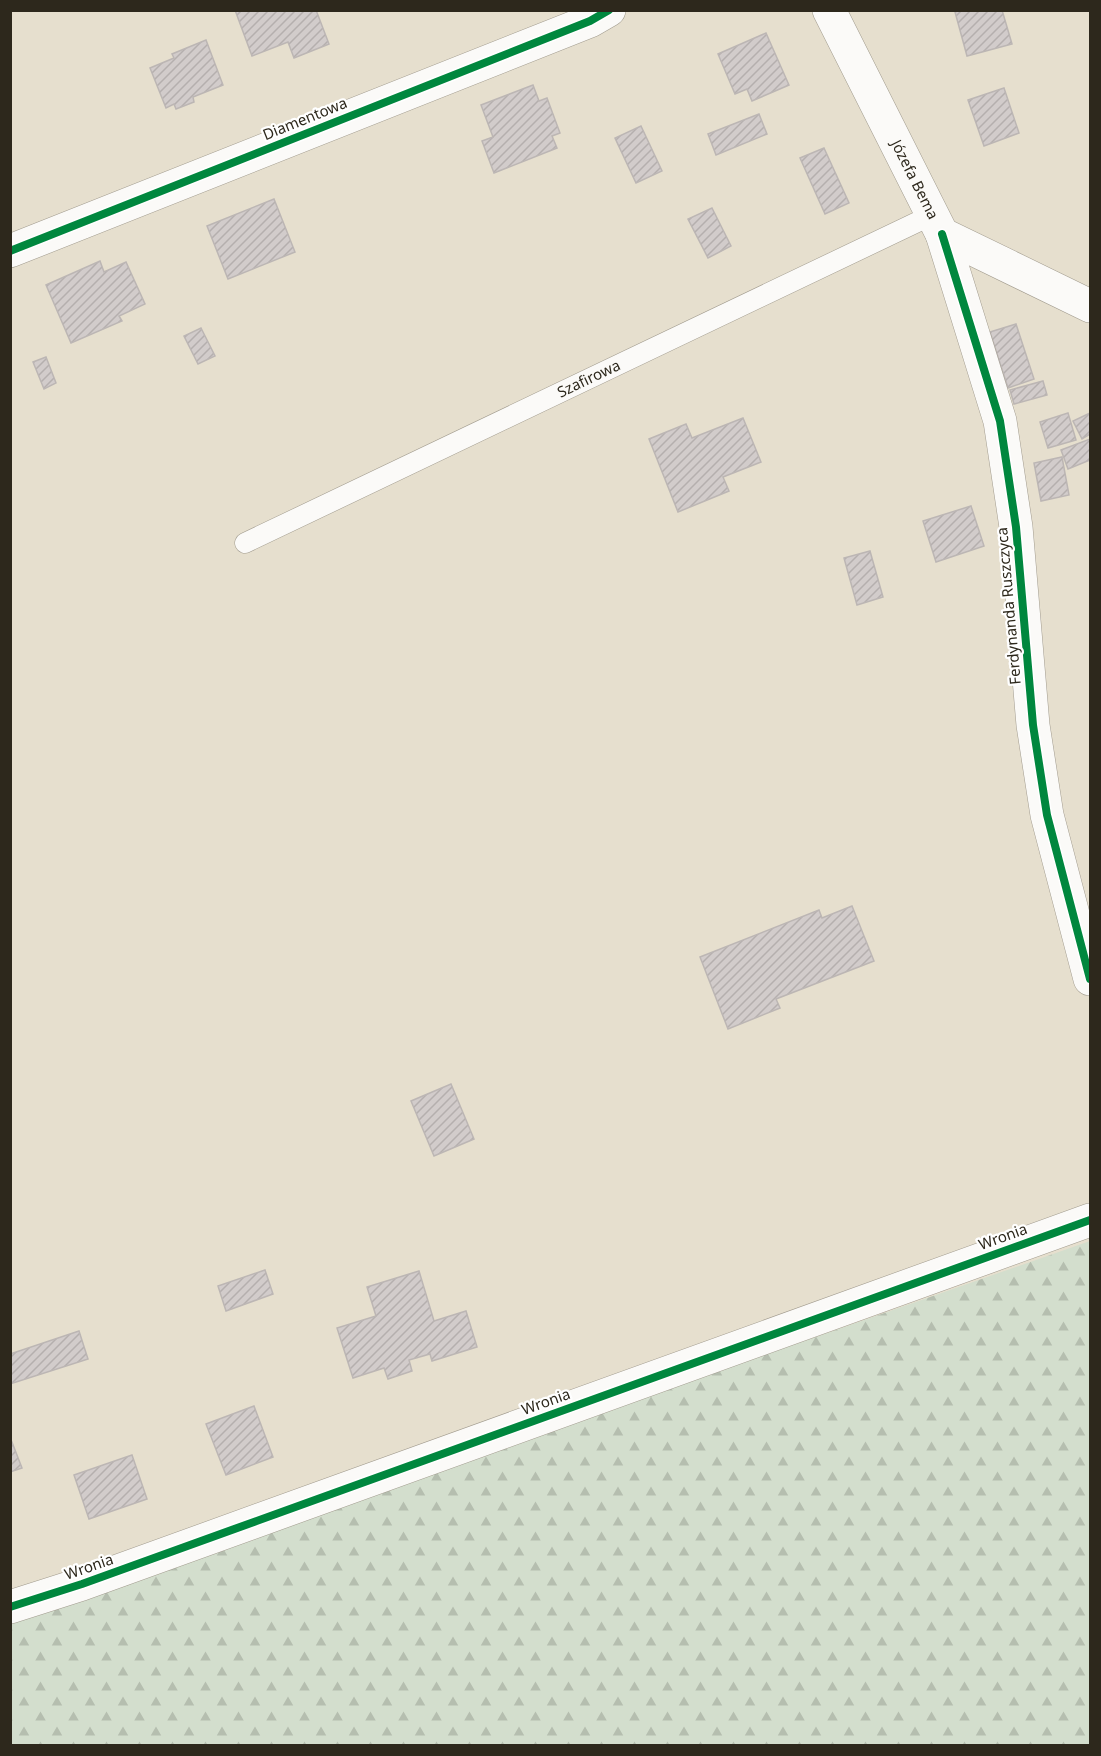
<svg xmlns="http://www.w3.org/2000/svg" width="1101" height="1756" font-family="'Noto Sans',sans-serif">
	<defs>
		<pattern id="forest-firs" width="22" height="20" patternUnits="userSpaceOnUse" patternTransform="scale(1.5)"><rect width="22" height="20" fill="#d3decd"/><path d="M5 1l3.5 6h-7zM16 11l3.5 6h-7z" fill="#b5beaf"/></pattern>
		<pattern id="building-hatch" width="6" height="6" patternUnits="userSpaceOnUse" patternTransform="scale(1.5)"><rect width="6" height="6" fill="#d2cccb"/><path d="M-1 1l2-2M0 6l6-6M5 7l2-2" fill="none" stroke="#b5afae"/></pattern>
	</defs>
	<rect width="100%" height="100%" fill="#e6dfce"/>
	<path fill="url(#forest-firs)" d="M1090,1241v504h-1079l-1,-126z"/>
	<g fill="url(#building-hatch)" stroke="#bcb6b4" stroke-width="1.5">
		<path d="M235,10h81l13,34 -35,14 -6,-16 -36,14z"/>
		<path d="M960,10h42l10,34 -45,12 -12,-44z"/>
		<path d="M766,33l23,52 -37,16 -5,-12 -12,5 -17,-40z"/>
		<path d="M206,40l17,45 -30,12 1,5 -18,7 -2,-5 -8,4 -16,-40 24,-10 -2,-4z"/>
		<path d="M533,85l6,16 8,-3 13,35 -8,3 5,12 -63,25 -12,-32 11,-4 -12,-32z"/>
		<path d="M1004,88l15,45 -35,13 -16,-46z"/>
		<path d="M759,114l8,20 -51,21 -8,-21z"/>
		<path d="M641,126l21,45 -26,12 -21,-45z"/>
		<path d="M824,148l25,55 -24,11 -25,-56z"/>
		<path d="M274,199l21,53 -67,27 -21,-53z"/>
		<path d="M712,208l19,38 -23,12 -20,-39z"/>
		<path d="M100,261l4,11 22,-10 19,42 -26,12 3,5 -51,22 -25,-58z"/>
		<path d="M1016,324l18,55 -26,9 -18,-56z"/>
		<path d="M201,328l14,28 -17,8 -14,-28z"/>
		<path d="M46,357l10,26 -12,6 -11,-27z"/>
		<path d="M1043,381l4,14 -33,9 -4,-14z"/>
		<path d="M1068,413l8,27 -28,8 -8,-26z"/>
		<path d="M1090,413v21l-8,5 -9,-18z"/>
		<path d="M743,418l18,44 -38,15 6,14 -51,21 -29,-73 37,-15 6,14z"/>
		<path d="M1090,439v21l-22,9 -7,-19z"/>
		<path d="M1062,457l7,38 -28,6 -7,-38z"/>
		<path d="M971,506l13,40 -48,16 -13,-41z"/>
		<path d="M870,551l13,46 -26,8 -13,-47z"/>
		<path d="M852,906l22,55 -98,38 4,9 -52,21 -28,-72 119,-47 3,8z"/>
		<path d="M451,1084l23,55 -40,17 -23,-55z"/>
		<path d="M265,1270l8,24 -47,17 -8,-25z"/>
		<path d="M419,1271l15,50 32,-10 11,36 -45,14 -2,-7 -21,6 3,11 -24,8 -4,-11 -31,10 -16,-50 39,-12 -9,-29z"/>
		<path d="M79,1331l9,28 -78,25v-30z"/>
		<path d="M254,1406l19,51 -47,18 -20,-51z"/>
		<path d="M10,1437l12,31 -12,4z"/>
		<path d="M132,1455l15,44 -58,20 -15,-44z"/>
	</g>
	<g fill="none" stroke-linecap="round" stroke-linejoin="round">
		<defs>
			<g id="service">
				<path id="s1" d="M245,543l687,-328"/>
			</g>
			<g id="minor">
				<path id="s2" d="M829,10l113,224 148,72"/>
				<path d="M942,234l58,187 16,106 17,198 14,90 43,164"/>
				<path d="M10,251l580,-230 19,-11"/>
				<path d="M10,1607l72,-23 1008,-364"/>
			</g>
		</defs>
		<use href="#service" stroke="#a19b8e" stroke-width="21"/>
		<use href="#minor" stroke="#a19b8e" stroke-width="34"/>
		<use href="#service" stroke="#fbfaf8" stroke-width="20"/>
		<use href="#minor" stroke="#fbfaf8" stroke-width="33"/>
		<defs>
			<g id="cycleway">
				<path d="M942,234l58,187 16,106 17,198 14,90 43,164"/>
				<path d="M10,251l580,-230 19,-11"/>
				<path d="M10,1607l72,-23 1008,-364"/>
			</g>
		</defs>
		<use href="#cycleway" stroke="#fff" stroke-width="11"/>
		<use href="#cycleway" stroke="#00873e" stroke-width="8"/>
	</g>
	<g text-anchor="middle" stroke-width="4.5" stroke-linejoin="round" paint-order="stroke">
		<g font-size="15" fill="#2d281c" stroke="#fff">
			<text transform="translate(305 119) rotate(-22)" y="5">Diamentowa</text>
			<text dy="5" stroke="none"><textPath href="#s2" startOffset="190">Józefa Bema</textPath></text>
			<text dy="5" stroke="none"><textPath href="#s1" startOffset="381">Szafirowa</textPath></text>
			<text transform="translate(1009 606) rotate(-95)" y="5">Ferdynanda Ruszczyca</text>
			<text transform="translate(1003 1237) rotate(-20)" y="5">Wronia</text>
			<text transform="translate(546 1402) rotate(-20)" y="5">Wronia</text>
			<text transform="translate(89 1567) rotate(-19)" y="5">Wronia</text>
		</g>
	</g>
	<rect width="1101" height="1756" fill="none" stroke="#2d281c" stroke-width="24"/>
</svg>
